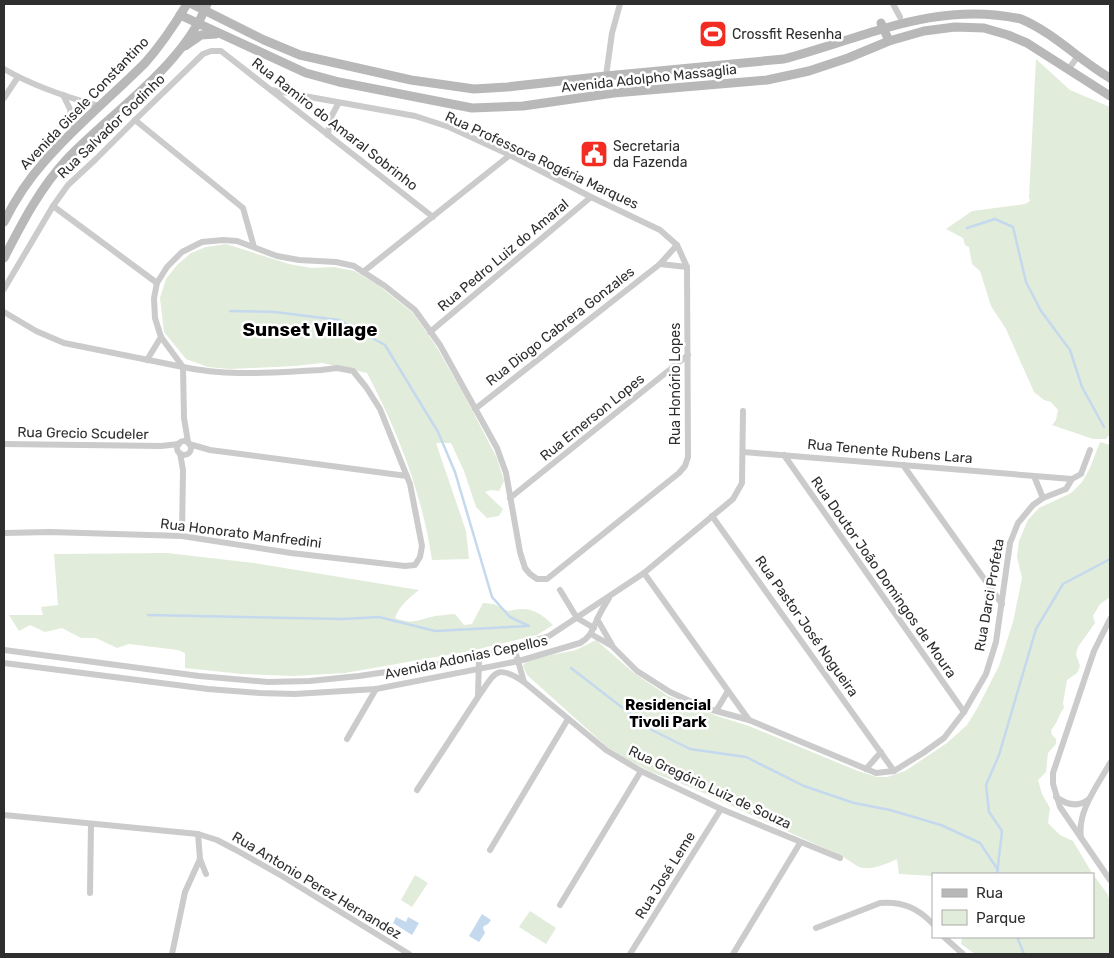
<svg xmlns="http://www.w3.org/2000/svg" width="1114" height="958" font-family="Rubik,sans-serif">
	<rect width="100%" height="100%" fill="#fff"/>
	<g fill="#e2ecda">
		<path d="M1036,59l34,31 40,17v327l-4,5h-13l-41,-14 4,-5 2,-10 -7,-8 -7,-2 -10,-8 -28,-63 -15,-23 -11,-35 -8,-7 -3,-17 -4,-2 -2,-7 -17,-9 26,-18 53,-7 5,-3 -1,-4z"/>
		<path d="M226,244l63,20 23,4 22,-1 21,4 23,14 35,28 23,33 27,47 34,65 7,23 -5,10 -8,-1 -6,2 18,17 -4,7 -12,2 -11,-11 -12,-36 -13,-28h-15l30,88 3,28 -37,1c-10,-67 -34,-128 -65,-187l-45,-10 -27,3 -65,3 -22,-2 -22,-8 -22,-27 -4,-34 6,-19 11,-14 14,-12 15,-6z"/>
		<path d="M1100,442l10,3v152l-10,7 -7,12 2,7 -17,24 -2,7 4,12 -3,7 -10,7 -4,23 1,5c-6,7 -6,15 -13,22l1,5 4,4v5l-8,9 -2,19 -8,8 4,14 8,14 -2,15 12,12 13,6 19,32 16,22 2,9v50h-135l-14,-10 1,-7h131v-63h-160v2l-34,-2 -2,-15c-11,5 -28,13 -40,7 -6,-4 -11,-8 -18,-11l-144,-66 -44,-17 -23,-12 -22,-14 -70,-63 -9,-8 -4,-9 4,-6 49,-10 20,-10 38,33 34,23 49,20 32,10 109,45 19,6h10l18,-6 42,-28 20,-18 11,-18 21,-41 14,-44 9,-44 -5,-21 2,-16 9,-21 11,-12 32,-15 11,-11 8,-14z"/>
		<path d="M167,553l87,10 165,27c-10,8 -20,16 -24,28 16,6 21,3 36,-1 7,-2 16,-2 24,-3l9,11 8,-1 11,-21 11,1 14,7c20,-5 30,-1 45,14l-16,10 -67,16 -125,22 -51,3 -52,-2 -57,-6v-15l-7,-3 -49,-6 -12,4 -21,-10h-15l-19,-10 -17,4 -15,-7 -11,6 -10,-16h34l-2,-8 17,-2 -4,-51z"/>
		<path d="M415,875l13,8 -16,24 -11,-7z"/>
		<path d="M530,911l26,17 -10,16 -27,-17z"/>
	</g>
	<g fill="#c4d9ee">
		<path d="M482,914l9,6 -3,4 -4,2 -1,2 2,5 -6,9 -10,-6z"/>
		<path d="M396,917l10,5 2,-5 11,6 -7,12 -19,-12z"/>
	</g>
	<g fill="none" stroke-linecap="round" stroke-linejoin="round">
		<g stroke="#c4d9ee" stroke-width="2.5">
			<path d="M967,228l28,-9 18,8 13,55 15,29 29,39 12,37 22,40"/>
			<path d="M230,311l45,1 64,8 46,25 53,87 17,40 37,125 18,20 19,9"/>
			<path d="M148,615l194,4 37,-2 56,14 92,-5"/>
			<path d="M571,668l79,61 40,20 56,8 58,29 50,17 36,7 51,15 39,18 18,27"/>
			<path d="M997,874l5,-43 -13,-19 -3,-27 13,-30 37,-126 27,-45 47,-25"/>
			<path d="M1017,937l7,17"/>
		</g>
		<g stroke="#cbcbcb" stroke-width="6">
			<path d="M893,4l7,13"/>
			<path d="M4,69c29,17 62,28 95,37"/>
			<path d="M1068,70l10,-14"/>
			<path d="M614,93l-8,-17 6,-43 8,-29"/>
			<path d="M63,95l7,14 2,23"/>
			<path d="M4,98l14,-21"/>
			<path d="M135,120l108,88 11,39"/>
			<path d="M328,135l2,-16 8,-15"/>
			<path d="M53,206l104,77"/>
			<path d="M660,264l27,3"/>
			<path d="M363,272l147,-117"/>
			<path d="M4,289l49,-83 15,-21 28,-26 39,-39 68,-66 8,-3h10l212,166"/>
			<path d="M4,312l32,19 28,12 119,24 1,51 4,24"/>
			<path d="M430,332l161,-135"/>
			<path d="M147,360l14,-23"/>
			<path d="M475,409l185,-145 17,-19"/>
			<circle cx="184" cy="448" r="7"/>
			<path d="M4,444l157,2 18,-2"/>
			<path d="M189,444l21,6 197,26"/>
			<path d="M743,452l329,27"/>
			<path d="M180,453l3,17 -1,66"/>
			<path d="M784,455l180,257"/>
			<path d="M903,465l99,139"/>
			<path d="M1034,476l9,22"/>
			<path d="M510,498l178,-143"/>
			<path d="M712,516l182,255"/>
			<path d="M4,533l46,-1 132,4 109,17 114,13 10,-1 5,-8 2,-11 -12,-62 -30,-75 -14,-22 -13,-16 -16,-3 -16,2c-46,2 -93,7 -138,-3l-22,-30 -6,-19 -1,-20 3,-15 10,-16 15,-15 20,-10 21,-2 14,1 40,15 22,4 37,2 18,4 31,20 30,24 25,35 57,103 9,25 14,79 5,16 5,6 7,5h10l132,-106 6,-7 3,-9 -1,-190 -10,-22 -17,-15 -69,-33 -81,-42 -61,-28 -34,-11 -144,-26"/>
			<path d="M644,573l105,147"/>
			<path d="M560,590l17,28 17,10"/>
			<path d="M597,619l15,26"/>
			<path d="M1110,619l-16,32 -41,122v11l7,23 50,73"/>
			<path d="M591,634l21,12 25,25 33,21 35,16 44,12 127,53 18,-2 29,-18 21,-15 20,-26 22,-38 10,-32 14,-99 8,-20 15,-18 10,-7 23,-9 6,-10 9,-5 9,-24"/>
			<path d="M514,647l10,35 82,68 35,21 80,38 119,49"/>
			<path d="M4,650l195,26 69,6 42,-1 49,-5 81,-12 39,-7 70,-21 95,-63 89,-74 9,-16 1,-72"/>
			<path d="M4,663l204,26 51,4 36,1 81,-5 143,-28 61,-18c11,-6 12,-13 17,-23 3,-8 8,-15 12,-22"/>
			<path d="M478,697c17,-24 18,-34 46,-15"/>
			<path d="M716,711l12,-20"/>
			<path d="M347,739l29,-50"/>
			<path d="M866,769l15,-17"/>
			<path d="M417,790l61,-93 1,-40"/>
			<path d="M1056,797c11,8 22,11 33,2"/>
			<path d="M4,815l194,19 19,6 19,10 46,26 127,78"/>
			<path d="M1081,837c-4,-26 17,-52 29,-74"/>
			<path d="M490,850l78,-131"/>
			<path d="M200,859l6,15"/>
			<path d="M90,893l1,-69"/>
			<path d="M560,905l81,-134"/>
			<path d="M816,928l64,-25c22,-2 38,5 53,21"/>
			<path d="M944,937l19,17"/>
			<path d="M172,954l13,-62 15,-33 -2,-25"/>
			<path d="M630,954l91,-145"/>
			<path d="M733,954l67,-111"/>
		</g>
		<g stroke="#b8b8b8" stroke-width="9">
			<path d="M192,4l72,36 36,15 111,25 63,9 33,-2 99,-11 178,-17c80,-21 152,-59 237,-40 33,14 58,41 89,59"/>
			<path d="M180,15l126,58 33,9 133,26 51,-2 91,-13 153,-13 42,-9 39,-13 41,-17 35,-10 31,-4 29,1 24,7 19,8 83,53"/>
			<path d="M881,23l8,18"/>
			<path d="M185,46l16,-11 15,-1"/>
			<path d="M4,222c11,-22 24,-42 40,-60 31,-36 68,-66 101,-99 16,-18 30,-39 42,-59"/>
			<path d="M4,258c18,-35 36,-70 63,-99 45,-47 117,-94 140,-155"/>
		</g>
	</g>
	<defs>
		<symbol id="stadium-square" viewBox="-11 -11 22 22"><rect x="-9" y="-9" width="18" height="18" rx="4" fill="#f22c23" stroke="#fff"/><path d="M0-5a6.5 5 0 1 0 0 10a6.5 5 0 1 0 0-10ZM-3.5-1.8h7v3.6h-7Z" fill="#fff"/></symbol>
		<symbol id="civic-square" viewBox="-11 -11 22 22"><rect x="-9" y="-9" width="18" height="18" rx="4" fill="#f22c23" stroke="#fff"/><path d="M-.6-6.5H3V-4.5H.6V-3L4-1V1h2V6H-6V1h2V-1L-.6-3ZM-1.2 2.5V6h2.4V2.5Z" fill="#fff"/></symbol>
	</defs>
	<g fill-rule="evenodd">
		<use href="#stadium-square" x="697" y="18" width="32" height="32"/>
		<use href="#civic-square" x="578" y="138" width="32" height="32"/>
	</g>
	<g text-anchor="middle" stroke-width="5" stroke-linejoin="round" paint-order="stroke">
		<g font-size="14" fill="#2e2e2e" stroke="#fff" text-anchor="start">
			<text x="732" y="39">Crossfit Resenha</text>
			<text x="613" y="151">Secretaria<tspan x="613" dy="16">da Fazenda</tspan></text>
		</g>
		<g font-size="14" fill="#2e2e2e" stroke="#fff">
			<text transform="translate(649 78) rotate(-6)" y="5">Avenida Adolpho Massaglia</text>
			<text transform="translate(84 103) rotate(-46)" y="5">Avenida Gisele Constantino</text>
			<text transform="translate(335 124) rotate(38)" y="5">Rua Ramiro do Amaral Sobrinho</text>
			<text transform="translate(111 126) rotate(-44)" y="5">Rua Salvador Godinho</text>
			<text transform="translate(542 160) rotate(25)" y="5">Rua Professora Rogéria Marques</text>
			<text transform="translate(503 255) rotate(-40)" y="5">Rua Pedro Luiz do Amaral</text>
			<text transform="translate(560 326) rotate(-38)" y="5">Rua Diogo Cabrera Gonzales</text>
			<text transform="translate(675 384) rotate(-90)" y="5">Rua Honório Lopes</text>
			<text transform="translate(592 417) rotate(-39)" y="5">Rua Emerson Lopes</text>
			<text transform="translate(83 433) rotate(1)" y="5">Rua Grecio Scudeler</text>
			<text transform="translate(890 451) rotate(5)" y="5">Rua Tenente Rubens Lara</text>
			<text transform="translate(241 533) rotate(7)" y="5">Rua Honorato Manfredini</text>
			<text transform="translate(884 577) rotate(55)" y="5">Rua Doutor João Domingos de Moura</text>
			<text transform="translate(989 595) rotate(-80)" y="5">Rua Darci Profeta</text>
			<text transform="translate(807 626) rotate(55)" y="5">Rua Pastor José Nogueira</text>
			<text transform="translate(466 657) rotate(-12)" y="5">Avenida Adonias Cepellos</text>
			<text transform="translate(710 787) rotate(25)" y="5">Rua Gregório Luiz de Souza</text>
			<text transform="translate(665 875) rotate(-58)" y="5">Rua José Leme</text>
			<text transform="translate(317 885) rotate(31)" y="5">Rua Antonio Perez Hernandez</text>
		</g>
		<g font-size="15" font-weight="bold" fill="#000" stroke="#fff">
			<text x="668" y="710">Residencial<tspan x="668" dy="17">Tivoli Park</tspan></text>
		</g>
		<g font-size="19" font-weight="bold" fill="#000" stroke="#fff">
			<text x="310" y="336">Sunset Village</text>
		</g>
	</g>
	<rect width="1114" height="958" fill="none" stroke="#2e2e2e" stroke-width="10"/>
	<rect x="932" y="873" width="162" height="65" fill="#ffffff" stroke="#ababab"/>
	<rect x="942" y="889" width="25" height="8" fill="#b8b8b8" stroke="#ababab"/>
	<text x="976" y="898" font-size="15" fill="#2e2e2e">Rua</text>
	<rect x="942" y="910" width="25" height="15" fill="#e2ecda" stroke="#ababab"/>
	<text x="976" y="923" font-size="15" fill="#2e2e2e">Parque</text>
</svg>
